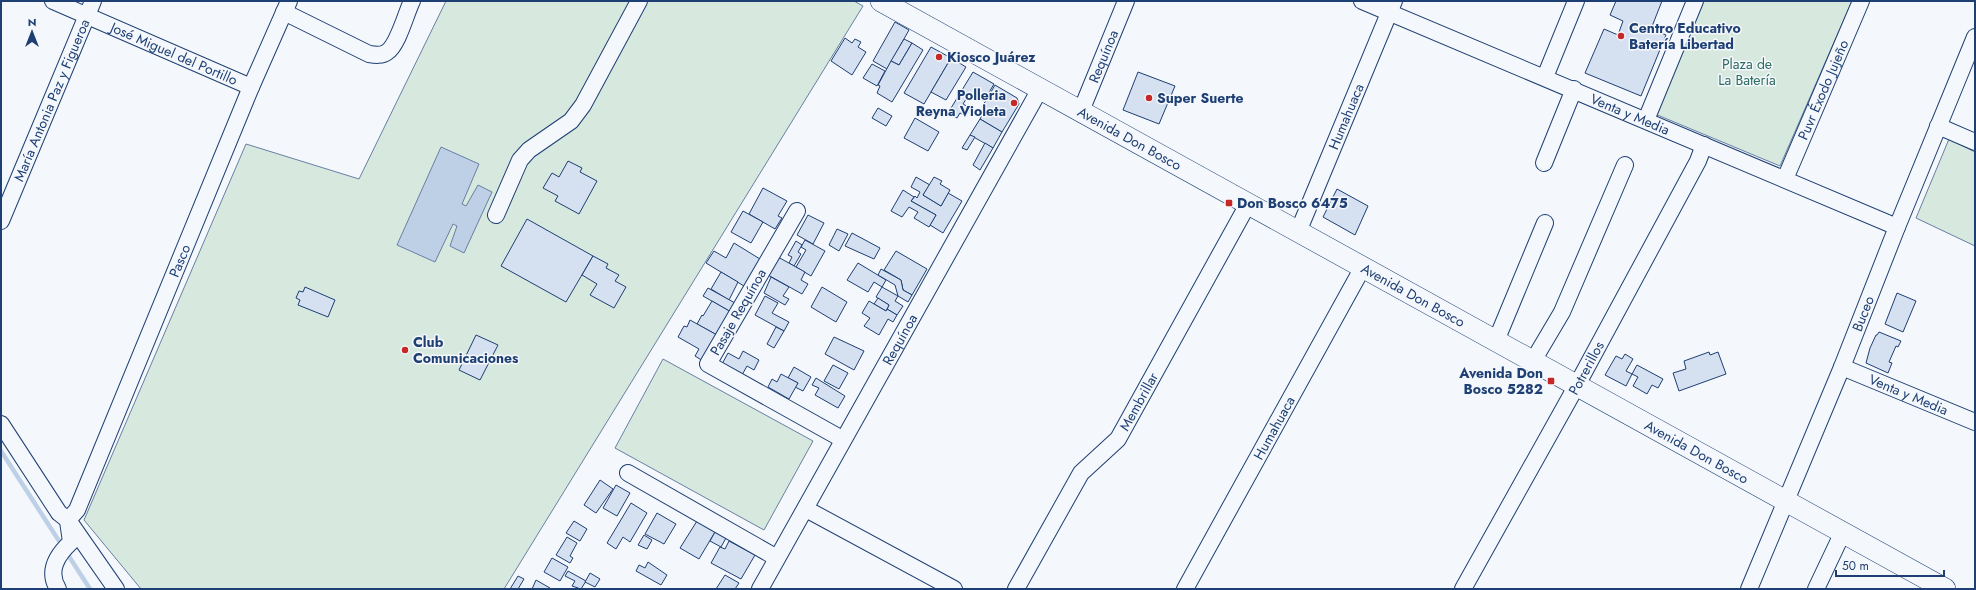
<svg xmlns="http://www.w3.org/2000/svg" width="1976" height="590" font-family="Jost,sans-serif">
	<rect width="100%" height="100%" fill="#f4f7fb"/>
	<g fill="#d7e8df" stroke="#687fa3">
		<path d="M446,1h408l9,5 -359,583h-363l-57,-69 162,-376 113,35z"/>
		<path d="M1703,1h149l-72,165 -125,-52z"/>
		<path d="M1949,139l26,13v94l-59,-28z"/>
		<path d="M663,359l150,82 -49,89 -149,-82z"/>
	</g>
	<path fill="#bed0e5" stroke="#687fa3" d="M441,147l38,17 -17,40 4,2 12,-21 14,7 -28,61 -14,-7 7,-20 -4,-2 -18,38 -38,-17z"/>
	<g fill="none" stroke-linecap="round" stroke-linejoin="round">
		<path stroke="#bed0e5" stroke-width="4.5" d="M1,451l89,138"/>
	</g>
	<g fill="#d5e0f0" stroke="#1d3f73">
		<path d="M1616,1h46l-11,28 15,6 -25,61 -56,-23 19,-44 14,6 5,-14 -13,-6z"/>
		<path d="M895,22l14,8 -22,39 -14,-8z"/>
		<path d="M845,38l7,5 3,-4 6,3 -3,5 8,5 -14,23 -21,-14z"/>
		<path d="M904,39l8,4 -13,22 -8,-4z"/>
		<path d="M912,43l11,7 -31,52 -15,-9 3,-7 -2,-1 13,-24 8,4z"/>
		<path d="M931,47l20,11 -27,46 -20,-11z"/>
		<path d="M951,58l15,9 -20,33 -15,-8z"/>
		<path d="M872,64l13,7 -8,15 -14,-8z"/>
		<path d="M973,72l21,12 -10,17 -14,-8 -7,11 7,4 -4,8 -6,-3 -3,5 -9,-5z"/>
		<path d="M1138,72l37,14 -16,38 -36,-14z"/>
		<path d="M995,85l22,13 2,6 -17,28 -22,-13 5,-10 -3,-2z"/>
		<path d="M878,108l14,8 -6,10 -14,-8z"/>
		<path d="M915,118l24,14 -11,19 -24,-13z"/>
		<path d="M980,119l22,13 -9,16 -23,-13z"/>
		<path d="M970,135l5,2 -8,13 -5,-2z"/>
		<path d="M985,143l8,5 -13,22 -7,-5z"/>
		<path d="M568,161l14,7 -2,4 17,9 -18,33 -24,-13 3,-5 -15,-8 9,-15 7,4z"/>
		<path d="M916,177l14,8 -7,10 18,11 7,-13 14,8 -19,32 -13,-8 6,-10 -25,-14 4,-5 2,2 3,-6 -9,-5z"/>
		<path d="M934,177l8,4 -2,3 10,6 -9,16 -18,-11z"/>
		<path d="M763,188l24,13 -9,15 4,2 -7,11 -26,-15z"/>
		<path d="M1337,189l31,17 -13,29 -32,-18z"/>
		<path d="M903,190l11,7 -3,4 25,14 -7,12 -15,-9 4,-6 -9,-5 -7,10 -11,-6z"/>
		<path d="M743,211l20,11 -12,21 -20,-11z"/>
		<path d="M808,215l16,8 -11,21 -16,-9z"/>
		<path d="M527,219l66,37 -27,46 -65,-36z"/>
		<path d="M837,229l11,5 -9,17 -10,-6z"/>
		<path d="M852,233l28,15 -6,11 -29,-13z"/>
		<path d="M805,240l20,11 -14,25 -15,-9 10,-17 -5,-3z"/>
		<path d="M796,241l6,4 -4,7 3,2 -7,12 -5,-3 3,-6 -4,-2z"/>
		<path d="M734,243l26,16 -16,27 -38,-23 8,-12 12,7z"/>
		<path d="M896,251l31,18 -15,26 -9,-5 -2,-10 -17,-10z"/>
		<path d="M593,256l15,8 -2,4 13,7 -4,6 11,6 -12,21 -24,-13 7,-11 -15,-9z"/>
		<path d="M778,257l27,15 -4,8 7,4 -6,10 -34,-19z"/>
		<path d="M858,263l28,17 -4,7 -8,-5 -6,10 -21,-12z"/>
		<path d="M881,269l20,11 2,10 9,5 -4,7 -10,-6 -3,-11 -17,-10z"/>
		<path d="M721,272l17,10 -9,18 -18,-11z"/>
		<path d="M771,277l18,10 -6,9 6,3 -4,6 -21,-12z"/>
		<path d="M305,287l30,13 -7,17 -30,-12 2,-5 -4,-2 3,-7 4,1z"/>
		<path d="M822,287l25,15 -11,20 -25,-15z"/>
		<path d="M882,287l16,9 -3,5 8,5 -6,9 -10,-6 2,-4 -13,-8z"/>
		<path d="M708,288l27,15 -4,9 -28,-16z"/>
		<path d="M1897,293l19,8 -13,31 -18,-8z"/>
		<path d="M765,296l13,7 -6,10 17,9 -5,9 -29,-16z"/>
		<path d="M878,298l11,7 -3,6 -12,-7z"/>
		<path d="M712,301l19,11 -14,23 -20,-11 5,-9 1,1z"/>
		<path d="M869,301l17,10 1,-2 10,6 -4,7 -5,-3 -9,16 -15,-9 6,-8 -8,-5z"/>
		<path d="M690,320l27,15 -14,26 -8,-5 4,-7 -21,-12 6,-11 3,1z"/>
		<path d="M776,327l8,4 -10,17 -7,-4z"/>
		<path d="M1879,332l22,9 -3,6 -2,-1 -7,16 3,1 -4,10 -22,-10 4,-15 6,-13h1z"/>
		<path d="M476,335l22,10 -18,35 -21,-10z"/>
		<path d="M834,337l30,14 -10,19 -29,-16z"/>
		<path d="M743,351l16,9 -5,10 -7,-4 -5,9 -20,-11 6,-11 11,6z"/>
		<path d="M1709,352l1,3 8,-3 8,22 -47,17 -6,-18 13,-4 -2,-8z"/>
		<path d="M1625,354l8,5 -7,12 6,3 -6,12 -21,-11 11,-19 6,3z"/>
		<path d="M833,365l15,8 -9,16 -15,-8z"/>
		<path d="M1637,365l26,14 -5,9 -6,-3 -5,9 -14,-8 5,-9 -6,-3z"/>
		<path d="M794,367l17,10 -8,14 -8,-4 3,-4 -10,-5z"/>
		<path d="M781,374l17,9 -9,16 -21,-12 4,-8 5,3z"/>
		<path d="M816,378l29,18 -7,12 -23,-13 4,-7 -7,-3z"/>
		<path d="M600,480l13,9 -17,24 -12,-8z"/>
		<path d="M616,485l14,8 -13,23 -14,-8z"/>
		<path d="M631,503l16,10 -17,29 -7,-5 -7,12 -9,-6z"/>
		<path d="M657,513l19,11 -12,20 -19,-10z"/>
		<path d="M574,521l13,8 -7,12 -14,-8z"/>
		<path d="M697,521l18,11 -16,27 -19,-11z"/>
		<path d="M715,532l11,6 -5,9 -11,-6z"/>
		<path d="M644,535l8,5 -5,9 -9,-4z"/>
		<path d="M567,537l10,6 -7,13 3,2 -3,5 -14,-8z"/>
		<path d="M729,541l26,14 -14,24 -30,-16 9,-16 5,2z"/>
		<path d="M552,558l16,9 -8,14 -16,-9z"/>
		<path d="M648,562l19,13 -6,10 -25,-14 3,-6 6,3z"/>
		<path d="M568,571l18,10 -5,8 -9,-3 3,-5 -10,-5z"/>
		<path d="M590,573l10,6 -5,8 -10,-5z"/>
		<path d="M725,575l14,8 -4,6h-19z"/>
		<path d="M518,576l6,3 -6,10h-8z"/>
		<path d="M536,580l14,8 -1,1h-17z"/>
	</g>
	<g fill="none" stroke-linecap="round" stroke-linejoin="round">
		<defs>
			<g id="minor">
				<path id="s1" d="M53,1l198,86"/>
				<path id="s2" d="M1362,1l535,226"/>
				<path d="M284,12l85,42c6,1 13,2 18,-2 11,-7 19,-39 25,-51"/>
				<path d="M1545,77l31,-76"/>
				<path id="s3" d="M1081,111l45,-110"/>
				<path d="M1646,120l49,-119"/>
				<path d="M1938,126l37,16"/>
				<path d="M1544,163l30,-74"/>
				<path id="s4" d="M1785,179l76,-178"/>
				<path d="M797,211l-89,153 134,75"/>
				<path d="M496,215l24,-55 9,-10 42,-29 12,-16 56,-104"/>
				<path id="s5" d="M1,221l92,-220"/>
				<path id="s6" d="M1298,232l96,-231"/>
				<path d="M1496,341l49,-118"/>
				<path d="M1533,361l29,-49 63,-147"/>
				<path id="s7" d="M1842,367l133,55"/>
				<path d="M1,424l58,89 9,7 48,69"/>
				<path d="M628,473l149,85"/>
				<path d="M806,509l148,80"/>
				<path id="s8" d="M68,520l9,-10 174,-423 38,-86"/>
				<path d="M58,589c-11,-18 -1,-34 13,-47l-3,-21"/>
				<path id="s9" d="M760,589l280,-500"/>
				<path id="s10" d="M1016,589l65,-116 37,-34 130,-235"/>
				<path id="s11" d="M1185,589l178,-322"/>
				<path id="s12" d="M1463,589l114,-204 121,-224 6,-16"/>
				<path id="s13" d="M1749,589l93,-222 55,-140 78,-190"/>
				<path d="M1816,589l27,-57"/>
			</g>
			<g id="major">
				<path id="s14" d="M881,1l1064,588"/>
			</g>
		</defs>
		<use href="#minor" stroke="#1d3f73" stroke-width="18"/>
		<use href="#major" stroke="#1d3f73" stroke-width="22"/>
		<use href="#minor" stroke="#f4f7fb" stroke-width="16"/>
		<use href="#major" stroke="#f4f7fb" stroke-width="21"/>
	</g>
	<g fill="#c62828" stroke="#f4f7fb" stroke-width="1.5">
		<circle cx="1621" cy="36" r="4"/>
		<circle cx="939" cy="57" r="4"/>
		<circle cx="1149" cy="98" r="4"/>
		<circle cx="1014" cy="103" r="4"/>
		<rect x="1225" y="199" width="8" height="8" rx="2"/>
		<circle cx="405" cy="350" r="4"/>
		<rect x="1547" y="377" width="8" height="8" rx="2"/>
	</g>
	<g text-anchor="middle" stroke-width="3" stroke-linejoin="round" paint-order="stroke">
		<g font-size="14" font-weight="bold" fill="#1d3f73" stroke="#f4f7fb" text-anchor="start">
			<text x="1629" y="33">Centro Educativo<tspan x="1629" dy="16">Batería Libertad</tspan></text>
			<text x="947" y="62">Kiosco Juárez</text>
			<text x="1006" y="100" text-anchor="end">Polleria<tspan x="1006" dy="16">Reyna Violeta</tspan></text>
			<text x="1157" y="103">Super Suerte</text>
			<text x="1237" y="208">Don Bosco 6475</text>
			<text x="413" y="347">Club<tspan x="413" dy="16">Comunicaciones</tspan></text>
			<text x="1543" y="378" text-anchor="end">Avenida Don<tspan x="1543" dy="16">Bosco 5282</tspan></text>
		</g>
		<g font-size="14" fill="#1d3f73" stroke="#f4f7fb">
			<text dy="5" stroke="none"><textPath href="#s1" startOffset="132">José Miguel del Portillo</textPath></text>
			<text dy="5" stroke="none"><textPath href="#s3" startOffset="59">Requínoa</textPath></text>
			<text dy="5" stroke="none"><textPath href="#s4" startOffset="97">Puvr Éxodo Jujeño</textPath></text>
			<text dy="5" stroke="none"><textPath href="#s5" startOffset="131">María Antonia Paz y Figueroa</textPath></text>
			<text dy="5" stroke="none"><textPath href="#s2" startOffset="291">Venta y Media</textPath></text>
			<text dy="5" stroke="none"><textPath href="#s6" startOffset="125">Humahuaca</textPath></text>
			<text dy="5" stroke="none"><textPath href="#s14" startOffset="284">Avenida Don Bosco</textPath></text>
			<text dy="5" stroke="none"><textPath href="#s8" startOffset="283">Pasco</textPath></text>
			<text dy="5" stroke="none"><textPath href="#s14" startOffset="608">Avenida Don Bosco</textPath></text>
			<text transform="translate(738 312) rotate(-60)" y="5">Pasaje Requínoa</text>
			<text dy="5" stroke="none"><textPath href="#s13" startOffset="298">Buceo</textPath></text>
			<text dy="5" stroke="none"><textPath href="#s9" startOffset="286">Requínoa</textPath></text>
			<text dy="5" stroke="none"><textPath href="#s12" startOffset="253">Potrerillos</textPath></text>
			<text dy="5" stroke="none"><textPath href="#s7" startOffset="72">Venta y Media</textPath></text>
			<text dy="5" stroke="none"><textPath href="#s10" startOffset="226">Membrillar</textPath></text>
			<text dy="5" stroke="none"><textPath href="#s11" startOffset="184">Humahuaca</textPath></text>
			<text dy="5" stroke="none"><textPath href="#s14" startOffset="932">Avenida Don Bosco</textPath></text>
		</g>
		<g font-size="14" fill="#2c6c60" stroke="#f4f7fb">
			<text x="1747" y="69">Plaza de<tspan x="1747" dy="16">La Batería</tspan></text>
		</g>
	</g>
	<rect width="1976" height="590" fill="none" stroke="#1d3f73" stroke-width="4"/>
	<g transform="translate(32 32)" stroke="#f4f7fb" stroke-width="3" paint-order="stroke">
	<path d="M0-3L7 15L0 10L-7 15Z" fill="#1d3f73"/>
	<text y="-6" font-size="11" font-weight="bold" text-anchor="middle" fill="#1d3f73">N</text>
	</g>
	<path d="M1836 570v6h108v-6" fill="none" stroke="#1d3f73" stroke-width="2"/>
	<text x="1842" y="570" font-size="12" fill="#1d3f73" stroke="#f4f7fb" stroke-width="3" paint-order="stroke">50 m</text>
</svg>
